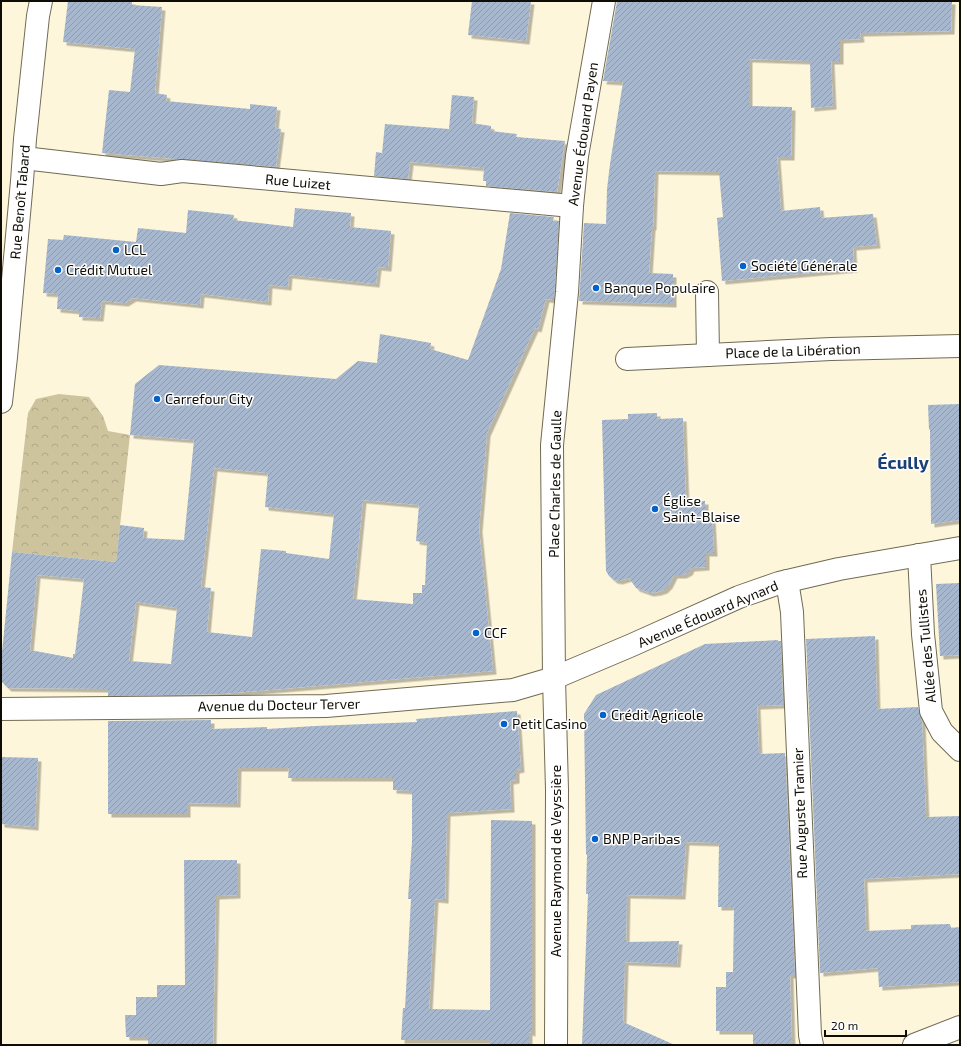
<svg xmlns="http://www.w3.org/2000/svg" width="961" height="1046" font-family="'Exo 2',sans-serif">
	<defs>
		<pattern id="park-crowns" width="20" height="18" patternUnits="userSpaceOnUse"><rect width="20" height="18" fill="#cdc49e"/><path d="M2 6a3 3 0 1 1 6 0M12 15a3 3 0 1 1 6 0" fill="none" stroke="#afa786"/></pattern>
		<pattern id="building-hatch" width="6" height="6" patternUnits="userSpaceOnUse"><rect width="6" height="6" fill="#a7b7cd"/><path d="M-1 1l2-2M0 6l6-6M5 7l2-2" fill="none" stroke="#8f9cae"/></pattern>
		<filter id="shadow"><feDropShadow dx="3.5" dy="3.5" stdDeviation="0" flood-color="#0004"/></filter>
	</defs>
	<rect width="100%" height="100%" fill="#fdf6db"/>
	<path fill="url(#park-crowns)" d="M59,394l30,3 14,19 5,15 22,4 -14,127 -104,-10 16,-139 8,-14z"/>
	<g fill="url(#building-hatch)" fill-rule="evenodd" filter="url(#shadow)">
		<path d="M68,1h64v4l30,2 -7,86 12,2 -1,6 84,8v-5l27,3 -2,21 6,1 -5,38 -174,-14 7,-63 21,2 5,-43 -72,-7z"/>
		<path d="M472,1h59l-5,40 -58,-6z"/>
		<path d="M617,1h335l-1,30 -91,2 1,6 -21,1v21h-9l2,45 -22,2 -1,-47 -61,-2v47l43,1 -1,50h-14l4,54 39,-4 1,11 52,-4 4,31 -24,2 1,22 -132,12 -5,-63 6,-1 -4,-45 -64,-1 -2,56h-1l-3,46 24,1v30l-94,-3 5,-78 22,1 1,-35 3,-25 13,-82 -20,-1z"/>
		<path d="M452,95l22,2 -2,26 19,3v5l26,3 -1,3 49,4 -8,51 -71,-6v-5h-3l1,-13 -74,-6 -2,17 -34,-3 2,-24 6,1 3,-29 64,5z"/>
		<path d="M295,208l56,5 -1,14 41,4 -3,37 -10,-1 -2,17 -87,-9 -1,12 -19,-2 -1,17 -67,-8 -1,11 -67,-7 -8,5 -23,-2 -2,17 -21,-1v-6l-22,-2 1,-15 -15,-1 5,-54 15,1 1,-5 72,7 2,-14 48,5 2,-23 46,5 -1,5 60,7z"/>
		<path d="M510,213l44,4 -1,4h6l-5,79 -8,-1 -8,30 -3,-1 -48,105 -8,96 14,142 -272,23 -113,2v-7l-100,-1 -7,-7v-19l11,-110 104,10 4,-37 24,3 -1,10 41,2 10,-100 -64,-5 5,-51 24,-19 177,14 22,-18 19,2 3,-29 51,9 -1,6 38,11 33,-91zM214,468l54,5 -3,34 69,7 -5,45 -43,-6v-2l-25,-2 -9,88 -45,-5 4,-44 -10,-1zM363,500l56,5 -3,36 11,2 -2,42h-3v8h-9v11l-60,-5zM37,575l47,4 -9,75h-2v4l-43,-8zM136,602l41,6 -6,56 -42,-3z"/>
		<path d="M960,404v116l-29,4 -1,-95 -1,1 -1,-25z"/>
		<path d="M657,413v6l26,-1 3,84 19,-1v16l7,-1 2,37h-8v14l-15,1 -2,4 -6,3h-9l-5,10 -5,5 -6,2 -8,1 -14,-5 -7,-10 -10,3 -5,-1 -5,-4 -3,-5 -4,-151 26,-1v-5z"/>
		<path d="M960,583v72l-20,1 -4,-72z"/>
		<path d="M875,636l2,73 41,-2 4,13 4,97 34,-1v58l-96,5 2,52 45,-2v-4l39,-1 1,4 9,-1v55l-81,5 -1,-19 -58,5 -14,-334z"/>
		<path d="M778,640v1h3l2,64 -26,1 2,48 26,-1 10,222h-5l2,70h-39v-14h-37v-44h10v-15h7l1,-65h-16l1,-64 -33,-1 -4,54 -55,-1 -1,47 53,-1 -2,23 -52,-2 -2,60 52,23h-93l6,-151h-2l1,-39 -1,-1 -2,-140 12,-19 109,-51z"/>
		<path d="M517,711l4,58 -5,1v10l-6,1 1,28 -64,4 -2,87 -10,-1 -6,110 61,1 1,-190 41,1v212l-3,-1v13h-39v-5h-89l2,-32h2l6,-109h-3l4,-58v-50l-19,-1v-12h-105l1,-10h-51l-1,36 -50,-1v11h-79v-93l103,-1v9l56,-2v2l48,-3 102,-4 -1,-3z"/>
		<path d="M1,757l37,1 -3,69 -34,-3z"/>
		<path d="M184,860h53v35l-21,1 -3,149h-65v-8h-22l-1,-22h11v-18h21v-12h28z"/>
	</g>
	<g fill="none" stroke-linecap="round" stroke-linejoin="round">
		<defs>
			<g id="minor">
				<path d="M24,158l137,16 21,-3 390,35"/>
				<path d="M707,292l1,63"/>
				<path d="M627,359l204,-10 129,-3"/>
				<path d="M919,555l4,79 8,77 11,21 18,18"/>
				<path d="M787,581l5,31 18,423 2,10"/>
				<path d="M554,678l-2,-233 15,-153 5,-86 5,-50 27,-155"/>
				<path d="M914,1045l46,-18"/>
			</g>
			<g id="major">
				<path d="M1,402l5,-45 16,-176 3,-42 13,-123 3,-15"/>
				<path d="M554,678l3,112 -1,255"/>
				<path d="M1,709l325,-3 187,-16 41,-12 78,-33 107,-48 40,-14 60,-14 121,-21"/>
			</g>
		</defs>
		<use href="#minor" stroke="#706a53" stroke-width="24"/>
		<use href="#major" stroke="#706a53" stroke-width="24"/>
		<use href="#minor" stroke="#fff" stroke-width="22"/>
		<use href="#major" stroke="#fff" stroke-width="22"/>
	</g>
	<g fill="#0361ca" stroke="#fff" stroke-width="1.5">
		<circle cx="116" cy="250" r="4"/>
		<circle cx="743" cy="266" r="4"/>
		<circle cx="58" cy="270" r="4"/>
		<circle cx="596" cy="288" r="4"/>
		<circle cx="157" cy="399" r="4"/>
		<circle cx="655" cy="509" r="4"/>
		<circle cx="476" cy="633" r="4"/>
		<circle cx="603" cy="715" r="4"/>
		<circle cx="504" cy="724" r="4"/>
		<circle cx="595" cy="839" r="4"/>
	</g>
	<g text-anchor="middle" stroke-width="3" stroke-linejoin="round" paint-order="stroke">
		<g font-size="14" fill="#0e0c04" stroke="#fff">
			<text transform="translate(583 134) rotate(-82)" y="5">Avenue Édouard Payen</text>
			<text transform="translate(298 182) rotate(5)" y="5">Rue Luizet</text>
			<text transform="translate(20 202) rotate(-85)" y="5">Rue Benoît Tabard</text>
			<text transform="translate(793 351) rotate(-2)" y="5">Place de la Libération</text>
			<text transform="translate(555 484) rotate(-89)" y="5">Place Charles de Gaulle</text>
			<text transform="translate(708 614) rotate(-23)" y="5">Avenue Édouard Aynard</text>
			<text transform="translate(926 646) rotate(-95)" y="5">Allée des Tullistes</text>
			<text transform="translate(279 705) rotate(-1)" y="5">Avenue du Docteur Terver</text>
			<text transform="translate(800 813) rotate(-92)" y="5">Rue Auguste Tramier</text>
			<text transform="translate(556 861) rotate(-90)" y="5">Avenue Raymond de Veyssière</text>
		</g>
		<g font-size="14" fill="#0e0c04" stroke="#fff" text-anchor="start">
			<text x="124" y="255">LCL</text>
			<text x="751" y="271">Société Générale</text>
			<text x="66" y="275">Crédit Mutuel</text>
			<text x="604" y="293">Banque Populaire</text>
			<text x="165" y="404">Carrefour City</text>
			<text x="663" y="506">Église<tspan x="663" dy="16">Saint-Blaise</tspan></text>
			<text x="484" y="638">CCF</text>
			<text x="611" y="720">Crédit Agricole</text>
			<text x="512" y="729">Petit Casino</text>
			<text x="603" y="844">BNP Paribas</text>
		</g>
		<g font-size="18" font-weight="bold" fill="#1a4075" stroke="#fff">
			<text x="903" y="469">Écully</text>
		</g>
	</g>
	<rect width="961" height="1046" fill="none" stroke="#0e0c04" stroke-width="4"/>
	<path d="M825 1030v6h81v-6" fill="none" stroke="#0e0c04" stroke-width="2"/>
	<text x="831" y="1030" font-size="12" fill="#0e0c04" stroke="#ffffff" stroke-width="3" paint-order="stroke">20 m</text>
</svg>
